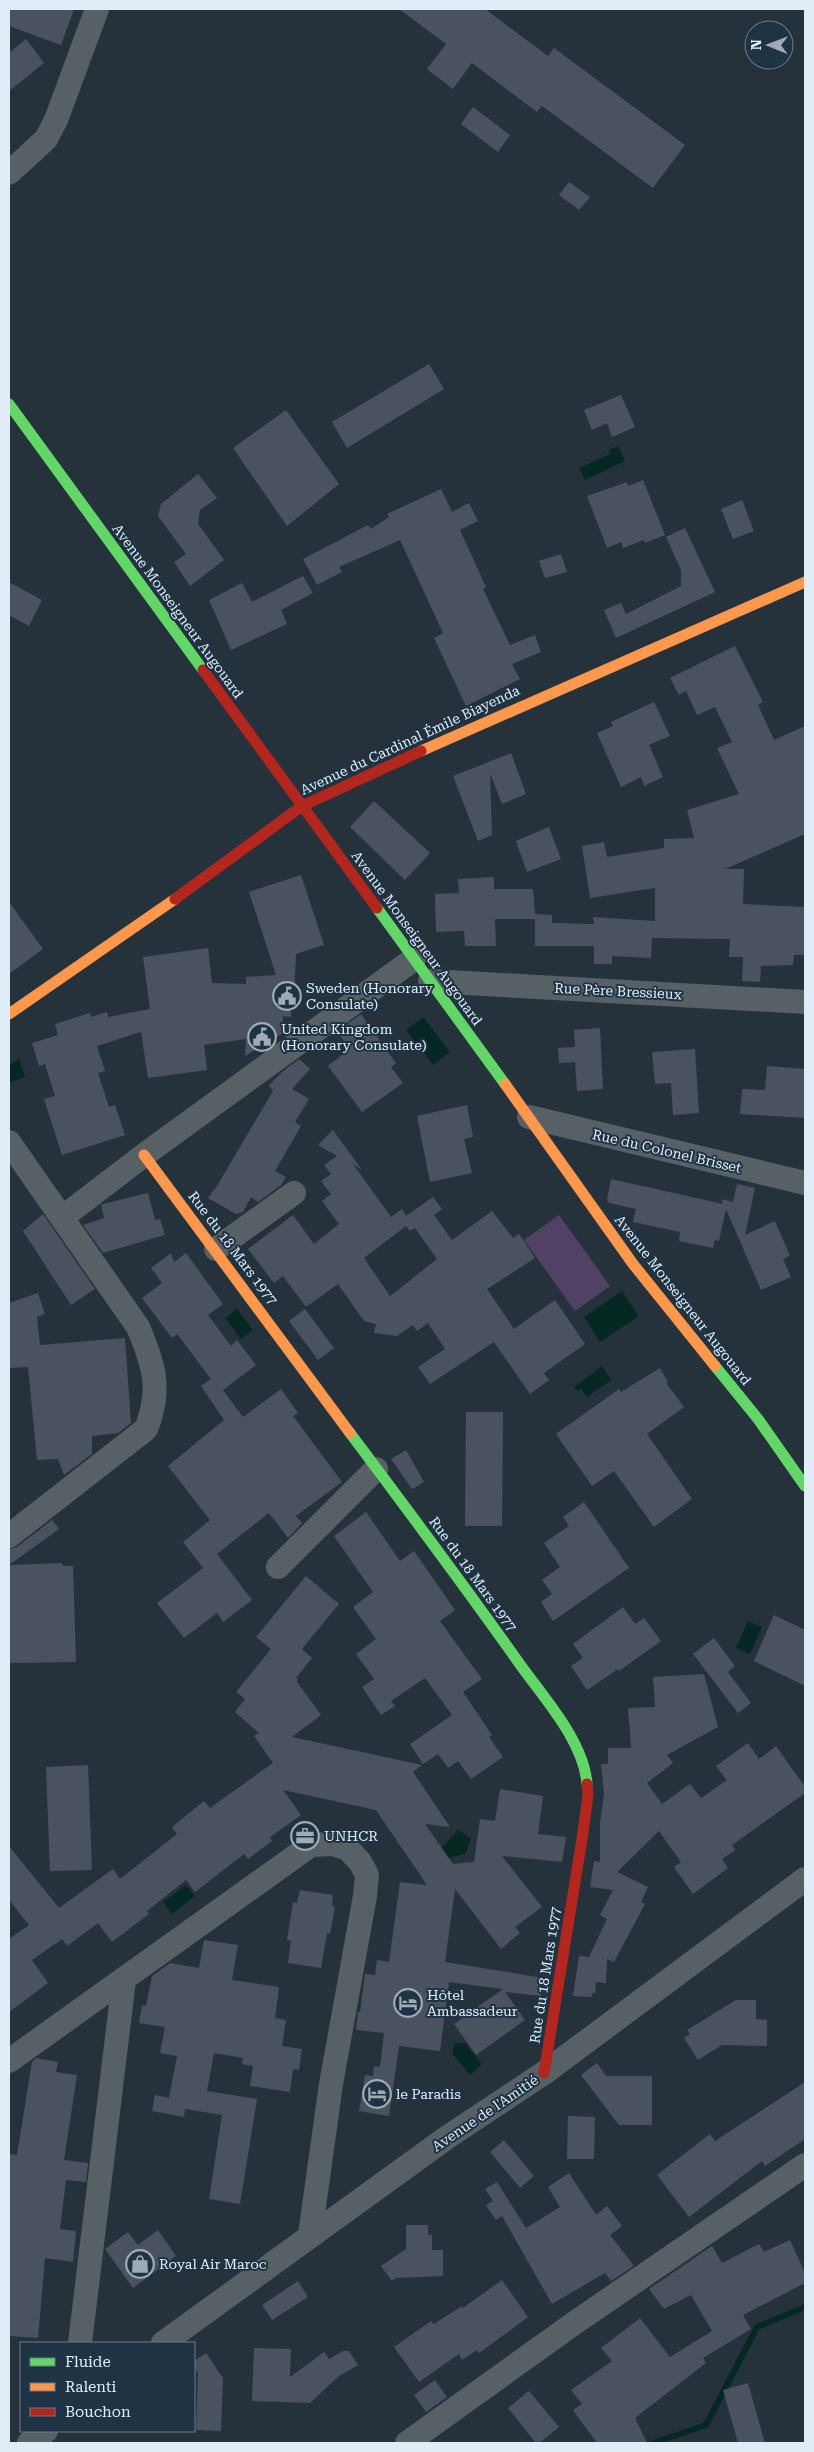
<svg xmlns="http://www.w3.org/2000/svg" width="814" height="2452" font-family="'Roboto Serif',serif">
	<rect width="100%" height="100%" fill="#26323b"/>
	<path fill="#514265" d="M559,1215l51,71 -35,25 -51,-71z"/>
	<g fill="#062823">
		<path d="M618,446l7,15 -40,19 -6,-12 31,-14 -1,-4z"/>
		<path d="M423,1017l27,35 -17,13 -27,-35z"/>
		<path d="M19,1058l6,19 -16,6v-17z"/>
		<path d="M622,1291l17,25 -39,26 -16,-25z"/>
		<path d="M237,1309l16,21 -12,9 -16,-21z"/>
		<path d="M602,1366l9,14 -24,17 -6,-8 -3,2 -4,-4z"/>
		<path d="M748,1621l14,6 -12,27 -14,-6z"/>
		<path d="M458,1830l13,8 -5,15 -25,8 -6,-7z"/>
		<path d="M186,1885l9,11 -23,18 -9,-12z"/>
		<path d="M455,2043h10l17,21 -12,11 -18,-22z"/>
	</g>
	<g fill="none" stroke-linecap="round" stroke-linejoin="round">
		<path stroke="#062823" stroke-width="6" d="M653,2443l53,-18 51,-98 48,-20"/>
	</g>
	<g fill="#4b525f" fill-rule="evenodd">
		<path d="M9,9h65l-13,36 -52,-19z"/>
		<path d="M399,9h86l63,47 6,-8 131,97 -32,43 -111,-82 -5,6 -65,-49 -19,26 -26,-20 19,-25z"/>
		<path d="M26,39l18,24 -35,28v-38z"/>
		<path d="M473,107l37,28 -12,17 -37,-28z"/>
		<path d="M569,182l21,15 -11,13 -20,-15z"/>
		<path d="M429,364l15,25 -97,59 -15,-26z"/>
		<path d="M621,395l14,32 -23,10 -5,-14 -15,7 -8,-20z"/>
		<path d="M286,410l53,74 -52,42 -54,-78z"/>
		<path d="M198,474l19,24 -17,12 -2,14 26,36 -34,26 -16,-24 12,-8 -28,-38 3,-12z"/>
		<path d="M643,480l22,55 -20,8 -1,-3 -21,8 -2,-6 -14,6 -20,-52 40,-14 1,4z"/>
		<path d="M441,489l11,23 17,-9 9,18 -18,9 26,57 -3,2 27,56 25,-10 6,17 -29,12 8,15 -54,27 -32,-68 9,-5 -43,-93 -61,27 3,5 -25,13 -14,-26 65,-34 3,4 18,-12 -2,-3z"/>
		<path d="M742,500l12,31 -21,8 -12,-30z"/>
		<path d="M685,528l30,64 -99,46 -12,-28 17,-7 5,11 55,-28v-16l-15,-33z"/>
		<path d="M561,554l6,18 -22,6 -6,-17z"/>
		<path d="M303,576l10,17 -32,17 6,14 -56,26 -22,-50 33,-17 10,19z"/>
		<path d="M9,582l33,18 -13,26 -20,-11z"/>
		<path d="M735,646l28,56 -5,3 16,35 31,-14v108l-80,35h19l-1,35 62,3v48h-11l-1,10 -32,1 -1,16 -18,-1 1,-24h-14l1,-18 -78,-1 -1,20 -39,-2v8h-18v-18h-59v-27h-40l1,27h-31l-1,-15 -28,1 -1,-38 24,-1 -1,-14 36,-2v12h39l2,25 17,1v8l42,1 -1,-7 62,4v-33l-65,10 -8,-52 22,-4 3,15 57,-9v-9l30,-1 -7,-28 52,-16 -22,-46 15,-6 -17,-35 -18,8 -11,-24 -7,4 -9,-17z"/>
		<path d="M654,702l16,34 -21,9 14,32 -19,9 -3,-9 -20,10 -24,-54 16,-7 -2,-4z"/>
		<path d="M511,753l15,41 -24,10 -12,-31 2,62 -14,6 -25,-65z"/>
		<path d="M374,801l56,52 -25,27 -55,-53z"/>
		<path d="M549,827l12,32 -34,13 -11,-31z"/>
		<path d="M301,875l23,70 -28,9 -2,45h-3v18l-8,-1v17l-38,23 1,-17 -42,6 3,25 -59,8 -7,-46 -44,14 8,25 -7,2 11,34 6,-2 10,30 -63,20 -18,-56 11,-3 -10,-32 -6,2 -7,-23 26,-8 -3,-11 35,-11 1,4 16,-5 1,5 42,-8 -7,-52 65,-9 4,35 34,1v-7l30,-2 -27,-83z"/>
		<path d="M9,902l34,47 -34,25z"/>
		<path d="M361,1014l35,49 -5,4 12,16 -41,29 -34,-46 22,-17 -13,-17z"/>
		<path d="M600,1028l3,61 -26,2 -2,-29 -16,1 -1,-15 17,-1 -1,-17z"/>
		<path d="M695,1049l4,64 -26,2 -2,-32 -16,1 -3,-32z"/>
		<path d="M299,1059l11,10 -18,20 17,10 -14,23 6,4 -26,45 11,6 -5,8 -23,17 -7,-5 -8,15 -7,2 -28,-16 9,-12 56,-95 -4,-6 13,-13z"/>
		<path d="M767,1066l38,3v49l-65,-4 2,-25 23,1z"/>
		<path d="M467,1105l6,32 -9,2 8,34 -42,9 -13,-66z"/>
		<path d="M333,1130l29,40 -9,-6 38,53 11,-8 4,7 27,-19 9,12 -8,6 18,25 40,-29 21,27 6,-4 16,24 -48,31 27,40 41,-29 30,44 -41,29 5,7 -19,14 -36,-52 -64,42 -12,-17 27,-18 -17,-26 -11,8 -4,-6 -16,11 -23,-3 2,-9 -12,-3 -26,-37 -32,23 -23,-31 -9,7 -26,-34 45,-34 21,29 25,-20 -17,-23 9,-7 -10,-13 10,-7 -7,-9 13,-9 -19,-11zM406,1226l4,5 5,-3 22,31 -47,37 -26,-38z"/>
		<path d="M611,1179l112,25 -2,-5 12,3 4,-18 18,4 -10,47 30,-14 15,35 -7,3 8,18 -30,13 -35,-81 -7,32 -4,-1 -2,8 -34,-7 1,-9 -47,-10 3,-13 -27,-6 -2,-3z"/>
		<path d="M148,1193l7,27 5,-1 5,16 -62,18 -20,-28 21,-7 -3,-13 2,-1z"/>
		<path d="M43,1214l52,75 -24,16 -48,-74z"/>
		<path d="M171,1253l3,9 12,-9 37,51 -15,11 23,31 6,-6 19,25 -33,25 20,27 38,-28 17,24 -5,3 49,66 -46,34 6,7 -14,15 -19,-25 -52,41 35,46 -29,22 -6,-9 -33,25 -27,-35 46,-35 -20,-26 27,-22 -42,-54 56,-46 -23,-34 10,-7 -34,-45 -5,4 -30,-40 20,-15 -11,-15z"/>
		<path d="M38,1293l7,21 -8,3 3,28 85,-7 6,85 -13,10 -26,3v18l-28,21 -6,-16 -21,1 -9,-93 -19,1v-65z"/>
		<path d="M305,1309l29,39 -16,12 -29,-39z"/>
		<path d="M660,1368l8,14 -2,1 18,24 -37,27 45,65 -38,28 -40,-56 -22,15 -36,-52 63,-45 2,3z"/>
		<path d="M466,1412h37l-1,114h-37z"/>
		<path d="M406,1450l18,32 -12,7 -21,-30z"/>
		<path d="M584,1502l45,66 -76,53 -12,-19 11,-8 -10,-14 18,-13 -16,-24 25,-17 -6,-9z"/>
		<path d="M366,1512l34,49 14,-10 41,59 -15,11 42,58 -19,13 29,43 -3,2 14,20 -32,22 -13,-18 -10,7 -10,-14 -15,10 -13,-20 42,-29 -27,-37 -34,23 4,5 -14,9 -19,-28 12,-8 -18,-25 20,-15 -23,-32 20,-15 -39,-56z"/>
		<path d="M52,1520l7,9 -50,36v-16l8,-2z"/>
		<path d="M62,1563l1,3h10l3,96 -67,1v-98z"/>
		<path d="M306,1576l33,28 -37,45 10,9 -16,20 2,1 -1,3 24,33 -29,22 130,28 -9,7 37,55 -25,-3 28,40 21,-2 6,-43 15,2 5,-32 43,7 -5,38 28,3 -4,25 -60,-6 40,51 -27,20 5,6 -19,16 -46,-60 -10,73 98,16 -2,18 -36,-4 20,28 -49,35 -22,-31 49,-35 -54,-7 -9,69 -41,-5 -10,70 -30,-5 6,-36 8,1 1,-10 6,1 4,-34 -28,-3 2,-18h2l5,-38 10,1 2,-15 12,2 11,-80 27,3 -51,-75 -93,-20 18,25 -31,22 2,4 -24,18 -4,-5 -49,38 -9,-12 -39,31 2,3 -37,28 -14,-19 -31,23 -5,-7 -30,21 16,23 -39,29v-73l20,-14 -20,-25v-54l50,62 54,-39 7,10 57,-45 -5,-7 32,-26 6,7 63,-45 -19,-27 5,-3 -24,-21 10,-13 -9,-7 35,-43 -15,-12z"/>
		<path d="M623,1607l12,17 9,-6 17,23 -42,30 -1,-2 -31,21 -16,-24 12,-8 -10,-14z"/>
		<path d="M774,1615l31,15v56l-51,-25z"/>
		<path d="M714,1638l21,28 -7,6 23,31 -13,10 -45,-59z"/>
		<path d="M704,1674l14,53 -51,28 6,8 -26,20 15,21 28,-20 11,14 26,-18 -11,-14 32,-23 11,16 17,-13 29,41v6l-73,52 3,5 -13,9 6,9 -35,26 -19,-27 7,-5 -22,-31 -42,41 31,15 -7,15 4,2 -31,58 -7,-3 -1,24 -10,-1 -1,11h-3v4l-19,-1 6,-40 10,1 18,-38 -7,-4 13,-25 -23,-3 4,-26 6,1v-39l4,-29 -3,-30h7v-16h23l-3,-40 27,-1 -2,-30z"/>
		<path d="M88,1765l4,105 -42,1 -4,-104z"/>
		<path d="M300,1890l33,5 -1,11 3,1 -5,27 -3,-1 -6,35 -33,-5 3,-22 -4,-1 6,-38 4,1z"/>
		<path d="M204,1940l34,5 -6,35 47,7 -4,31 11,2 -4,26 20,3 -3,21 -6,-1 -3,23 -40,-6 3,-20 -11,-2 1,-6 -29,-5 -7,38 50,8 -17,105 -31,-5 13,-84 -37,-6 -1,8 -32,-6 3,-16 14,3 8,-42 -17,-3 5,-26 -26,-4 3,-18 4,1 6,-30 18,-13 29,5z"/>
		<path d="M736,2000h20v19l11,1v26l-45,-1 -24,15 -14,-22 6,-4 -3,-4z"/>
		<path d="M36,2058l22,4 -2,10 21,3 -13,85 24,3 -2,19 -20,-2 -6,49 16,2 -3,31 -28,-4 -7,80 -29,-2v-182l8,1 15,-93z"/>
		<path d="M597,2063l9,13h46v49h-33l-38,-50z"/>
		<path d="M805,2082v57l-40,27 -3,-5 -73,56 -32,-42 53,-41 5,7z"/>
		<path d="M568,2116l27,1 -1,42h-27z"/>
		<path d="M504,2140l30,36 -14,12 -30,-36z"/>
		<path d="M569,2173l27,42 11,-9 15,20 -12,9 24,31 -23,15 -6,-8 -53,31 -50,-88 -6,4 -10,-15 7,-4 -8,-12 12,-7 29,46 34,-21 -12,-20z"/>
		<path d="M406,2225h22v10h4v15h11v26l-47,2 -4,3 -11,-15 25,-17z"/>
		<path d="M158,2230l18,26 -43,32 -28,-39 23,-17 10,13z"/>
		<path d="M790,2240l15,33v10l-62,32 8,14 -48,29 3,5 -71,55 12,25h-50l-24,-33 9,-6 -11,-14 41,-29 -11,-13 39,-30 30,39 42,-26 -21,-36 -27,14 -15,-20 63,-43 10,17 37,-19 5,8z"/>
		<path d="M502,2280l26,37 -49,36 -2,-3 -15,10 -3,-6 -40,28 -25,-35 37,-26 3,3 28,-18 1,2z"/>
		<path d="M298,2281l10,16 -36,23 -10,-15z"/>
		<path d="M254,2348l37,1 -1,28 34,-25 5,7 14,-8h6l9,14 -19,11 -29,27 -58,-2z"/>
		<path d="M206,2353l17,25 -2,53 -25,-1 2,-57 -4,-6v-6z"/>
		<path d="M435,2380l12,17 -21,15 -12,-17z"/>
		<path d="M748,2383l17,60h-27l-15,-53z"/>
		<path d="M529,2391l30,36 -20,16h-3l-28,-35z"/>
	</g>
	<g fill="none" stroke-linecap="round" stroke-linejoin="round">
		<g stroke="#576064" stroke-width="24">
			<path d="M9,173l37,-34 10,-19 41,-111"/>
			<path d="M430,981l375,21"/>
			<path d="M529,1117l276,66"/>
			<path d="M9,1142l129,185c16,38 24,62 8,102l-137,107"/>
			<path d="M63,1217l81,-62 270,-196"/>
			<path d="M216,1249l78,-56"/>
			<path d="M278,1567l98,-98"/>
			<path d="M9,2061l302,-216 22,-1 15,5 12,13 7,13 -2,21 -34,188 -21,151"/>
			<path d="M80,2343l44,-363"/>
			<path d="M163,2343l286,-207 95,-63 261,-194"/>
			<path d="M29,2443l17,-12"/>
			<path d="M407,2443l166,-119 232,-159"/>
		</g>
		<g stroke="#63d668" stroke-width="11">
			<path d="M9,404l194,266"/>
			<path d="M377,908l128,176"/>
			<path d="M715,1366l43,53 47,67"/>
			<path d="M350,1433c57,76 114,152 169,230 24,34 65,78 68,121"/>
		</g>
		<g stroke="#ff974d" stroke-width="11">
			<path d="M421,751l384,-169"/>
			<path d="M9,1014l166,-115"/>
			<path d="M505,1084l128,180 82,102"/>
			<path d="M144,1155l206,278"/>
		</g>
		<g stroke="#b3261e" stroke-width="11">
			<path d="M203,670l174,238"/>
			<path d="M175,899l127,-93 119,-55"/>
			<path d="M544,2073l38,-234 6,-44 -1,-11"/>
		</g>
	</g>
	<defs>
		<symbol id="civic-ring" viewBox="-11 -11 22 22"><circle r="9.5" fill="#1e3343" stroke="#9facb5" stroke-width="1.5"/><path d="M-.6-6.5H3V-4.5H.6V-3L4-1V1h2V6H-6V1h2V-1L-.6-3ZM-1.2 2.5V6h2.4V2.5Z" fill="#9facb5"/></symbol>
		<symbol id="office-ring" viewBox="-11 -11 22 22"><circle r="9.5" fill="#1e3343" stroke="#9facb5" stroke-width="1.5"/><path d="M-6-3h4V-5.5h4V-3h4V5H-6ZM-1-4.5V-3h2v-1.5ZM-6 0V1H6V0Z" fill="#9facb5"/></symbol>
		<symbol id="hotel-ring" viewBox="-11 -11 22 22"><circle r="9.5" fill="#1e3343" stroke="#9facb5" stroke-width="1.5"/><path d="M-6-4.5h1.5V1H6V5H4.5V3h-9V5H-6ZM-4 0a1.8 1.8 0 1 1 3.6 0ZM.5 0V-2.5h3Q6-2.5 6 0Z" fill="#9facb5"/></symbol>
		<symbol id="shop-ring" viewBox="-11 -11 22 22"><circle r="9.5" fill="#1e3343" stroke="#9facb5" stroke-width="1.5"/><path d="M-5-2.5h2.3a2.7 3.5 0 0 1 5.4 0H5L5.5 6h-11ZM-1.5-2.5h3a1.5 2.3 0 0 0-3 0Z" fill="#9facb5"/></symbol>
	</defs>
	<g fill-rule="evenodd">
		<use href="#civic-ring" x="271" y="980" width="32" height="32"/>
		<use href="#civic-ring" x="246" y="1021" width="32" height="32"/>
		<use href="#office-ring" x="289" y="1820" width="32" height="32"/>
		<use href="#hotel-ring" x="392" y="1987" width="32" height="32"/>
		<use href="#hotel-ring" x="361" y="2078" width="32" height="32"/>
		<use href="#shop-ring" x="124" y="2248" width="32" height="32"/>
	</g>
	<g text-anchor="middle" stroke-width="4" stroke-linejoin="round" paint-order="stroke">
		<g font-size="14" fill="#e0edf7" stroke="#1e3343">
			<text transform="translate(178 611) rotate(54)" y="5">Avenue Monseigneur Augouard</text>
			<text transform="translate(410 740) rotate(-25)" y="5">Avenue du Cardinal Émile Biayenda</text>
			<text transform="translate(417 938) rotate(54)" y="5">Avenue Monseigneur Augouard</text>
			<text transform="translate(618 991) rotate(3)" y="5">Rue Père Bressieux</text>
			<text transform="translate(667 1151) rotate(13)" y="5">Rue du Colonel Brisset</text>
			<text transform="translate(233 1248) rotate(53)" y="5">Rue du 18 Mars 1977</text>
			<text transform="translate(683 1300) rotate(52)" y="5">Avenue Monseigneur Augouard</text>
			<text transform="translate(473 1574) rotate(54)" y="5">Rue du 18 Mars 1977</text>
			<text transform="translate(545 1975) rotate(-81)" y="5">Rue du 18 Mars 1977</text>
			<text transform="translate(485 2113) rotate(-34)" y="5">Avenue de l'Amitié</text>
		</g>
		<g font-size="14" fill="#e0edf7" stroke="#1e3343" text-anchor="start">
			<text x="306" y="993">Sweden (Honorary<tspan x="306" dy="16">Consulate)</tspan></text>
			<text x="281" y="1034">United Kingdom<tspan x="281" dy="16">(Honorary Consulate)</tspan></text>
			<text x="324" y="1841">UNHCR</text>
			<text x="427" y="2000">Hôtel<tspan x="427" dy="16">Ambassadeur</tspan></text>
			<text x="396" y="2099">le Paradis</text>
			<text x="159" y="2269">Royal Air Maroc</text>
		</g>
	</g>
	<rect width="814" height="2452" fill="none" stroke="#e0edf7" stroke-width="20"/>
	<rect x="20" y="2342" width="175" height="90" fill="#1e3343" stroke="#6c7d8b"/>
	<rect x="30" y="2358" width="25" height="8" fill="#63d668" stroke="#6c7d8b"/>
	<text x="65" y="2367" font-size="15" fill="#e0edf7">Fluide</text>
	<rect x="30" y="2383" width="25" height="8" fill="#ff974d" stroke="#6c7d8b"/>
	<text x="65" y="2392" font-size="15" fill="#e0edf7">Ralenti</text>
	<rect x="30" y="2408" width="25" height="8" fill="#b3261e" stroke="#6c7d8b"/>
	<text x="65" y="2417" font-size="15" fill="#e0edf7">Bouchon</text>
	<g transform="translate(769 45) rotate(271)"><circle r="24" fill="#1e3343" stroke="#6c7d8b"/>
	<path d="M0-4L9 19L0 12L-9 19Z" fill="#9facb5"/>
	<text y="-8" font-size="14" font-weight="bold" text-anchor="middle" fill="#e0edf7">N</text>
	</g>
</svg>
